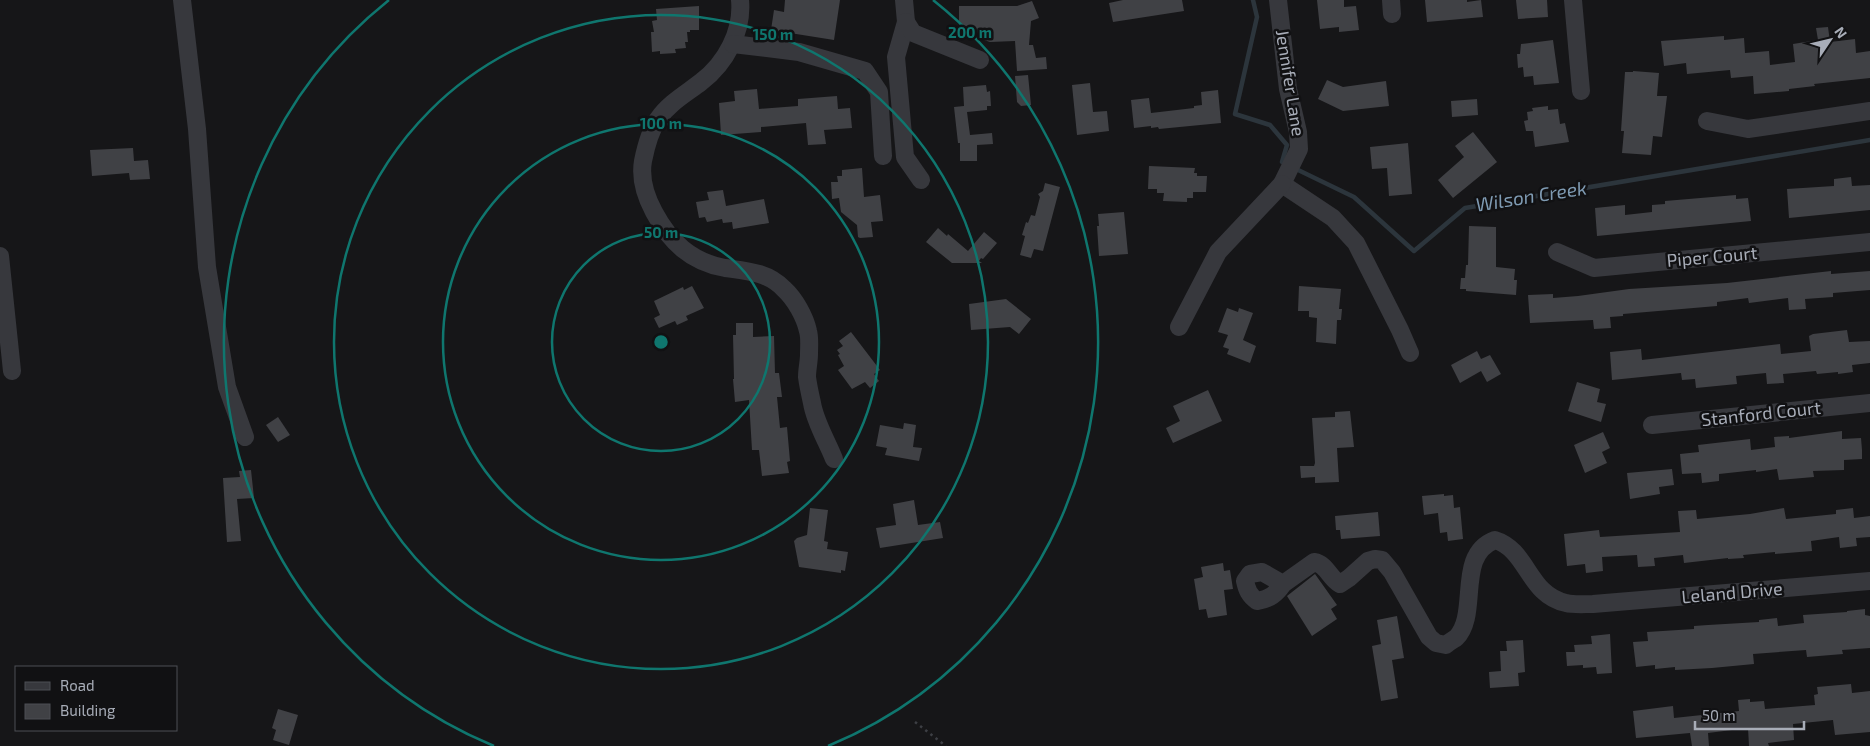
<svg xmlns="http://www.w3.org/2000/svg" width="1870" height="746" font-family="'Exo 2',sans-serif">
	<rect width="100%" height="100%" fill="#161618"/>
	<g fill="none" stroke-linecap="round" stroke-linejoin="round">
		<g stroke="#2c353c" stroke-width="4.5">
			<path d="M1253,0l4,17 -22,97 35,11 17,20 -5,17 5,2"/>
			<path d="M1294,168l60,29 60,54 51,-43 405,-68"/>
		</g>
	</g>
	<g fill="#404145">
		<path d="M785,0h55l-6,40 -63,-10 3,-20 10,2z"/>
		<path d="M1123,0h59l2,11 -71,11 -4,-19z"/>
		<path d="M1317,0h27v7l12,-1 3,24 -20,2v-5l-19,2z"/>
		<path d="M1425,0h42v2l14,-2 2,17 -56,5z"/>
		<path d="M1516,0h31l1,17 -30,2z"/>
		<path d="M1032,1l7,17 -8,3 -2,24h4l3,13 10,-1 1,12 -30,2 -2,-30 -25,1 -9,-3 -6,-11h-16v-22h58z"/>
		<path d="M699,6v24h-9v2h-3l1,10h-3l1,6 -11,1 1,4 -16,1v-3l-8,1 -1,-20h3l-2,-11 5,-1 -1,-11z"/>
		<path d="M1828,27l2,15 25,-3 1,14 14,-2v27l-56,6 1,2 -26,3v2l-35,3 -1,-18 -22,2 -1,-8 -43,4 -1,-11 -22,3 -3,-25 63,-5v4l20,-2 1,15 24,-2 1,14 25,-3 -2,-18 25,-4 -2,-12z"/>
		<path d="M1553,40l6,43 -25,2 -1,-9 -9,1 -1,-10 -5,1 -1,-14h3l1,-10z"/>
		<path d="M1633,71l26,2 -2,23h10l-5,41 -9,-1 -2,19 -29,-2 2,-22h-3l4,-59h8z"/>
		<path d="M1028,75l3,30 -10,1 -4,-4 -2,-26z"/>
		<path d="M1327,80l16,7 43,-6 3,25 -46,5 -25,-12z"/>
		<path d="M1090,83l3,29 14,-1 2,20 -32,4 -5,-50z"/>
		<path d="M986,85l1,7 3,-1 1,15h-4v4l-20,2 3,23 22,-2 1,11 -16,1v16h-17v-18h-2l-4,-36 10,-1 -1,-19z"/>
		<path d="M757,89l2,20 39,-3v-7l39,-3 1,13 12,-1 2,20 -28,2 2,14 -18,1 -2,-22 -45,4v5l-40,3 -2,-32 16,-2 -1,-10z"/>
		<path d="M1218,90l3,33 -62,6 -1,-2 -7,1v-2l-17,2 -3,-28 18,-2 2,15 43,-5v-2l8,-1 -1,-13z"/>
		<path d="M1477,99l1,16 -26,2 -1,-16z"/>
		<path d="M1548,106v4l10,-1 2,15 5,-1 4,19 -34,5 -2,-16h-7l-2,-10 4,-1 -1,-8 6,-1 -1,-3z"/>
		<path d="M1473,132l24,30 -44,36 -15,-18 26,-23 -9,-11z"/>
		<path d="M1408,143l4,51 -23,2 -2,-28 -15,1 -2,-22z"/>
		<path d="M133,148l1,13 14,-1 2,19 -20,1 -1,-7 -37,3 -2,-26z"/>
		<path d="M1149,166l46,2 -1,5h3v3h10l-1,16h-13v6h-6v4l-24,-1 1,-8h-7v-4h-9z"/>
		<path d="M862,168l2,29 16,-2 3,26 -12,1 2,15 -13,1 -2,-1 -1,-12 -16,-13 -2,-14 -7,1 -1,-17h7l-1,-6h5v-6z"/>
		<path d="M1851,177l1,9 18,-1v25l-81,8 -2,-29 47,-3v-7z"/>
		<path d="M1045,183l15,4 -17,64 -9,-2 -3,9 -11,-3 5,-19 -3,-1 4,-13 2,1 3,-8 4,1 5,-19 -2,-3 5,-3z"/>
		<path d="M723,190l3,16 38,-7 5,24 -36,6 -1,-7 -9,1 -1,-4 -15,3 -2,-5 -6,1 -3,-16 13,-2 -2,-8z"/>
		<path d="M1736,195v4l12,-1 3,23 -154,15 -2,-28 30,-3v10l27,-3v-7l13,-1v-3z"/>
		<path d="M1124,212l4,42 -29,2 -2,-30h2l-1,-12z"/>
		<path d="M1469,226l27,1v40l19,2 -1,11h3l-1,15 -50,-4v-2h-6l1,-11h4l1,-13h2z"/>
		<path d="M938,228l9,8 1,-2 20,17 16,-19 13,11 -14,16 -2,-1 -2,3 3,2h-30l-26,-21z"/>
		<path d="M1831,271v3l39,-3v19l-37,3v4l-28,2 1,10 -17,1 -1,-12 -39,5 -1,-5 -31,4v4l-94,8v2l-13,1 1,11 -17,1 -1,-9 -63,3 -2,-28 25,-1v4l25,-2 51,-7 98,-6z"/>
		<path d="M692,286l12,22 -18,8 2,4 -11,5 -2,-4 -16,7 -5,-10 6,-3 -6,-14 29,-14 1,3z"/>
		<path d="M1299,286l42,3 -2,20h3l-1,11h-4l-1,24 -20,-2 1,-24 -8,-1v-6h-11z"/>
		<path d="M1006,299l25,20 -12,15 -9,-7 -39,3 -2,-26z"/>
		<path d="M1227,308l11,4 1,-4 14,5 -10,27 13,6 -6,17 -23,-9 2,-5 -6,-2 5,-12 -10,-3z"/>
		<path d="M736,323h17v14l21,-1 1,37h4l3,24h-5l3,31 7,-1 3,34 -3,1 2,11 -27,3 -3,-26h-7l-3,-50 -14,2 -2,-23h1l-1,-44h3z"/>
		<path d="M1847,330l2,12 21,-1v22l-18,2 1,7 -15,2v-2l-21,2 -1,-3 -33,3 1,9 -17,1 -1,-11 -30,3 1,8 -41,4 -1,-9 -13,1 -1,-7 -69,7 -2,-28 31,-3 1,11 138,-16 1,10 30,-3 -2,-15 4,-2z"/>
		<path d="M851,332l29,38 -6,4 5,7 -9,7 -5,-6 -13,7 -14,-19 6,-4 -6,-11 2,-1 -3,-4 6,-4 -4,-5z"/>
		<path d="M1477,351l4,8 9,-4 11,19 -14,8 -6,-11 -21,12 -9,-18z"/>
		<path d="M1577,382l23,7 -3,13 9,2 -5,18 -33,-11z"/>
		<path d="M1208,390l14,31 -49,22 -7,-15 14,-7 -7,-15z"/>
		<path d="M1350,411l4,36 -17,1 2,34 -24,1v-6l-14,1 -1,-12h14l1,-3 -3,-45 23,-1v-5z"/>
		<path d="M278,417l12,18 -12,7 -12,-17z"/>
		<path d="M904,423l12,2 -3,22 9,1 -3,13 -34,-6 2,-7 -11,-2 4,-21 23,4z"/>
		<path d="M1842,431v8l19,-1 1,12v9l-18,1v10l-31,1 1,6 -35,3 -2,-11 -21,3v-2l-37,4v7l-17,2 -1,-10 -19,1 -2,-20 19,-2 -1,-7 52,-6 1,11 24,-3 -1,-10 15,-1v2z"/>
		<path d="M1603,432l7,16 -8,4 5,11 -22,10 -11,-28z"/>
		<path d="M1672,469l2,16 -15,2 1,7 -30,5 -3,-26z"/>
		<path d="M251,470l3,28 -17,1 4,42 -14,1 -4,-64 17,-1 -1,-6z"/>
		<path d="M1444,494v2l9,-1 1,13 6,-1 3,32 -15,2 -1,-9 -7,1 -2,-20 -14,2 -2,-19z"/>
		<path d="M914,500l4,25 22,-3 3,16 -63,10 -4,-20 20,-3 -3,-21z"/>
		<path d="M810,508l18,2 -4,31 4,1 -1,7 21,3 -3,19 -4,-1v3l-42,-6 -5,-26 3,-3 10,-3z"/>
		<path d="M1784,508l2,11 50,-5v-4l17,-2 1,10 16,-2v21l-14,1 1,8 -17,2 -1,-11 -28,4 1,10 -37,3v-2l-32,3 1,3 -16,1v-1l-44,5 -1,-8 -29,3 1,8 -17,1 -1,-12 -35,2 1,14 -17,2 -1,-9 -18,2 -3,-32 35,-4 1,7 80,-5 -2,-21 18,-1 1,9 53,-5z"/>
		<path d="M1378,512l2,24 -39,3 -1,-9h-4l-1,-14z"/>
		<path d="M1223,563l1,8 6,-1 3,19 -9,1 3,25 -19,3 -2,-9 -7,1 -5,-31 9,-2 -2,-10z"/>
		<path d="M1315,574l22,31 -6,4 6,10 -25,17 -25,-40z"/>
		<path d="M1865,609v6l5,1v32l-28,2 1,4 -36,3 -1,-7 -53,4 1,10 -42,4 -37,2v-3l-20,2v-4l-19,2 -3,-25 15,-1 -1,-9 47,-3v-3l14,-1 51,-3v-2l18,-2 1,8 26,-3 -1,-8 44,-3v-1z"/>
		<path d="M1397,616l7,42 -12,2 6,38 -17,3 -9,-55 9,-2 -4,-24z"/>
		<path d="M1610,634l2,39 -15,1 -1,-7 -13,1v-3l-16,1 -1,-14h9l-1,-7 18,-1 -1,-8z"/>
		<path d="M1523,640l2,32 -7,1 1,13 -29,2 -1,-16 12,-1 -1,-20h7l-1,-10z"/>
		<path d="M1851,684l1,9 18,-2v41l-35,3 -2,-15 -40,4 1,16 -26,3 1,3h-20l-1,-18 -40,5 1,13h-17l-2,-13 -54,5 -3,-27 40,-5 1,12 65,-7 -1,-11 12,-1v3l14,-1 1,8 50,-4 -1,-10 4,-1 -1,-7z"/>
		<path d="M278,709l20,6 -9,30 -16,-5 3,-10 -4,-2z"/>
	</g>
	<g fill="none" stroke-linecap="round" stroke-linejoin="round">
		<path stroke="#3d3f44" stroke-width="2.5" stroke-dasharray="2.5 4" stroke-linecap="butt" d="M915,722l31,24"/>
		<g stroke="#37383d" stroke-width="18">
			<path d="M182,0l15,129 10,138 20,120 18,50"/>
			<path d="M740,0c3,31 -14,63 -39,82 -14,11 -32,21 -43,37 -8,12 -12,27 -15,42 -3,17 3,36 11,51 16,30 37,50 71,56 22,3 43,4 59,21 11,10 21,28 24,42 2,7 1,16 1,23 0,8 -2,15 -2,23 1,8 3,17 5,26 3,19 15,38 22,56"/>
			<path d="M904,0l2,22 -10,35 9,100 16,23"/>
			<path d="M1278,0l10,89 10,43 1,17 -17,35 51,34 23,25 44,87 10,23"/>
			<path d="M1391,0l1,14"/>
			<path d="M1573,0l8,91"/>
			<path d="M906,22l7,11 67,27"/>
			<path d="M733,44l66,8 66,19 14,21 4,64"/>
			<path d="M1707,121l41,8 122,-18"/>
			<path d="M1557,252l37,16 276,-26"/>
			<path d="M0,256l12,115"/>
			<path d="M1179,327l39,-75 64,-68"/>
			<path d="M1652,425l218,-22"/>
			<path d="M1283,584c-7,10 -13,15 -26,17 -8,-6 -10,-11 -12,-20l5,-7 12,-2 21,12 31,-22c13,2 15,16 26,22l9,-6 19,-17 7,-2 7,1 10,12 37,65 7,6 10,2c3,-3 7,-5 10,-7 24,-24 -1,-83 39,-98 33,10 33,55 71,63 8,2 18,1 27,1l277,-23"/>
		</g>
	</g>
	<g fill="none" stroke="#0f766e" stroke-width="2.5">
		<circle cx="661" cy="342" r="109"/>
		<circle cx="661" cy="342" r="218"/>
		<circle cx="661" cy="342" r="327"/>
		<path d="M494 746A437 437 0 0 1 389 0M933 0A437 437 0 0 1 828 746"/>
	</g>
	<g text-anchor="middle" stroke-width="5" stroke-linejoin="round" paint-order="stroke">
		<g font-size="18" fill="#a8adb8" stroke="#111113">
			<text transform="translate(1290 83) rotate(81)" y="6">Jennifer Lane</text>
			<text transform="translate(1712 257) rotate(-5)" y="6">Piper Court</text>
			<text transform="translate(1761 414) rotate(-6)" y="6">Stanford Court</text>
			<text transform="translate(1732 593) rotate(-5)" y="6">Leland Drive</text>
		</g>
		<g font-size="19" font-style="italic" fill="#7f9bb3" stroke="#111113">
			<text transform="translate(1531 196) rotate(-9)" y="7">Wilson Creek</text>
		</g>
	</g>
	<circle cx="661" cy="342" r="8" fill="#0f766e" stroke="#111113" stroke-width="2.5"/>
	<g font-size="15" text-anchor="middle" font-weight="bold" fill="#0f766e" stroke="#111113" stroke-width="5" stroke-linejoin="round" paint-order="stroke">
		<text x="970" y="38">200 m</text>
		<text x="773" y="40">150 m</text>
		<text x="661" y="129">100 m</text>
		<text x="661" y="238">50 m</text>
	</g>
	<rect x="15" y="666" width="162" height="65" fill="#111113" stroke="#4d4f55"/>
	<rect x="25" y="682" width="25" height="8" fill="#37383d" stroke="#4d4f55"/>
	<text x="60" y="691" font-size="15" fill="#a8adb8">Road</text>
	<rect x="25" y="704" width="25" height="15" fill="#404145" stroke="#4d4f55"/>
	<text x="60" y="716" font-size="15" fill="#a8adb8">Building</text>
	<g transform="translate(1830 40) rotate(55)" stroke="#111113" stroke-width="4" paint-order="stroke">
	<path d="M0-4L9 19L0 12L-9 19Z" fill="#a8adb8"/>
	<text y="-8" font-size="14" font-weight="bold" text-anchor="middle" fill="#a8adb8">N</text>
	</g>
	<path d="M1695 721v8h109v-8" fill="none" stroke="#a8adb8" stroke-width="2.5"/>
	<text x="1702" y="721" font-size="15" fill="#a8adb8" stroke="#111113" stroke-width="4" paint-order="stroke">50 m</text>
</svg>
